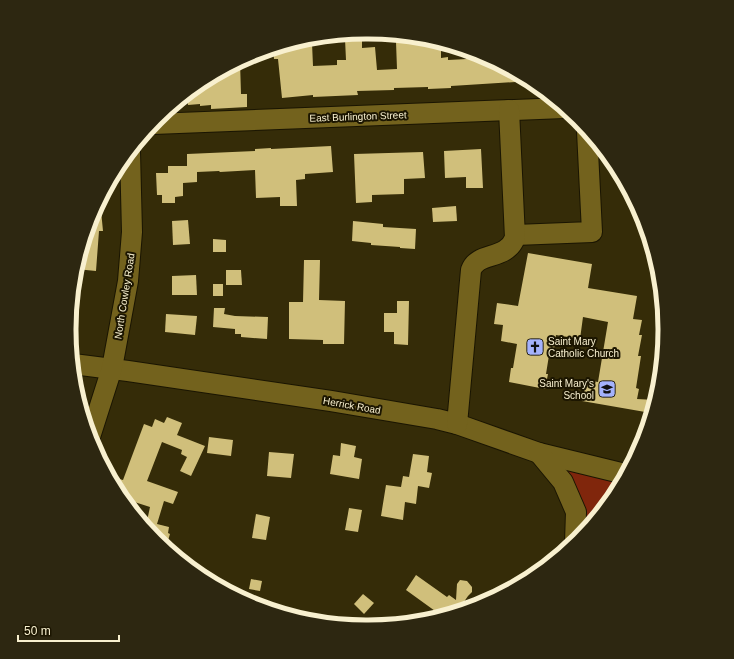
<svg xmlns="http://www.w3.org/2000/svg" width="734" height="659" font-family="Helvetica,sans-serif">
	<rect width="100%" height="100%" fill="#352c08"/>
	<path fill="#80260c" d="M568,470l53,12 -7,13 -27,33c-2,-24 -9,-36 -20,-57z"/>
	<g fill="#d0bf7b">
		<path d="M425,38l16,5v15l7,-1v3l38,-2 45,23 -80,5v2l-23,1v-2l-34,1v2l-37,1 1,4 -45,2v-2l-31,3 -4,-39h-4l-1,-10 12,-4 27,-2 1,23 24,-1v-5h9l-1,-21h17v9l13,-1 2,23 20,-1 -1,-27 29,-1z"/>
		<path d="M240,62l1,32h6v13l-36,2v-4l-11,1v-2l-12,1 -1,-11 15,-12z"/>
		<path d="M331,146l2,26 -28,2v5l-9,1 1,26h-17v-9l-24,1 -1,-28 -35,2 -1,-1 -22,1v10l-14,1v13l-8,1v6h-13v-8h-5l-1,-22h12v-7h19v-12l68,-3v-2l16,-1v1z"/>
		<path d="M481,149l2,39h-17v-11l-21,1 -1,-27z"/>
		<path d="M423,152l2,26 -21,1v15l-32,1v7l-16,1 -2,-49z"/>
		<path d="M100,200l3,31h-4l-3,40 -20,-2 16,-54z"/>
		<path d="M456,206l1,15 -24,1 -1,-14z"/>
		<path d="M188,220l2,24 -17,1 -1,-24z"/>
		<path d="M353,221l30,3v3l33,2 -1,20 -15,-1v-1l-29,-2v-2l-19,-2z"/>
		<path d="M213,239l13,1v12h-13z"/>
		<path d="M528,253l64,11 -4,24 49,8 -4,23 9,1 -3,15h3l-4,21h3l-5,32 3,1 -2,10 18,1 -4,13 -69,-12 4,-21 12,2 10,-60 -25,-5 -3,22 -24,-4 -2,14h-4l-4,25h2l-3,15 -36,-7 2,-14h2l4,-24 -16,-3 2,-16 -9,-1 3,-21 21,3z"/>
		<path d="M304,260h16l-1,40 26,1 -1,43h-21v-4l-34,-1v-37h14z"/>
		<path d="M226,270h15l1,15h-16z"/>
		<path d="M196,275l1,20h-25v-19z"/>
		<rect x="213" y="284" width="10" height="12"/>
		<path d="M397,301h12l-1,44 -14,-1v-12h-10v-19h13z"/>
		<path d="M214,308h11l-1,6 11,2 33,1 -1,22 -26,-2v-3h-6v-5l-22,-2z"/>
		<path d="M166,314l31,2 -2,19 -30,-3z"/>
		<path d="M167,417l15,6 -5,12 28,11 -14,30 -11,-5 7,-14 -6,-3 1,-4 -20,-8 -15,39 31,11 -5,12 -9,-3 -7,23 12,3 -1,6 2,1 -4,13 -10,-7 -17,-21 8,2 3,-14 -28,-9 -5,-9 2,-10 4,1 21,-56 8,3 3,-8 9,4z"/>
		<path d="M209,437l24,3 -2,16 -24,-3z"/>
		<path d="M341,443l15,3 -2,11 8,2 -3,20 -29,-5 3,-19 7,1z"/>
		<path d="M269,452l25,2 -3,24 -24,-2z"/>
		<path d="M413,454l16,2 -2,16 5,1 -3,15 -11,-2 -2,18 -11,-2 -2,18 -22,-4 5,-31 15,2 2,-11 6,1z"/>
		<path d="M349,508l13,2 -4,22 -13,-2z"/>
		<path d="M256,514l14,3 -4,23 -14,-2z"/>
		<path d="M416,575l31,22 2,-2 7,5 1,-16 3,-4 7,1 5,6v5l-4,4 -11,16 -15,4 -36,-26z"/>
		<path d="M251,579l11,2 -2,10 -11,-2z"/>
		<path d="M363,594l11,9 -10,11 -10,-10z"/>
	</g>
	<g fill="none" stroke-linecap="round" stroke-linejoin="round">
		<defs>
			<g id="minor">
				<path d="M153,124l411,-16"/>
				<path d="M515,235l77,-3 -5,-101"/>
				<path d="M73,364l55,7 203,30 106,18 20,5 82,29 86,21"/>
				<path d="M457,424l14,-154c7,-19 35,-9 44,-32l-6,-128"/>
				<path d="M90,437l22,-69 16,-87 4,-49 -2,-80"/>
				<path d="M539,453l24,29 13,30 -1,30"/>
			</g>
		</defs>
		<use href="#minor" stroke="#1a1502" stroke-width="22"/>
		<use href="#minor" stroke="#73621d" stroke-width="20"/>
	</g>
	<defs>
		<symbol id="church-square" viewBox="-11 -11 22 22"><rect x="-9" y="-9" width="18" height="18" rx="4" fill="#a4b2fc" stroke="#1b1500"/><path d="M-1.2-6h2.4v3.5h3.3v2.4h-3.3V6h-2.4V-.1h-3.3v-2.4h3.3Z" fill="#111"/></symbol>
		<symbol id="school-square" viewBox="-11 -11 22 22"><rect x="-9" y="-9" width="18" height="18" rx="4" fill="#a4b2fc" stroke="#1b1500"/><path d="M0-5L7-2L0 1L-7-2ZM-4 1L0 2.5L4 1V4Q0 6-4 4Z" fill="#111"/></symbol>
	</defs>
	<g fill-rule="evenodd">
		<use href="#church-square" x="525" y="337" width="20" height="20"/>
		<use href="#school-square" x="597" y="379" width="20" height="20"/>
	</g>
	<g text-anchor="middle" stroke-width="4" stroke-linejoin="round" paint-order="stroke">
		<g font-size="10" fill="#f8f0cf" stroke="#1b1500">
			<text transform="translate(358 116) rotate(-2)" y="4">East Burlington Street</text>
			<text transform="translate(124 296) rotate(-81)" y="4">North Cowley Road</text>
			<text transform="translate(352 405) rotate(10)" y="4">Herrick Road</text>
		</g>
		<g font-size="10" fill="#f8f0cf" stroke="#1b1500" text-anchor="start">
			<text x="548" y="345">Saint Mary<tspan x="548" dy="12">Catholic Church</tspan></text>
			<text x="594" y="387" text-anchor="end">Saint Mary's<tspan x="594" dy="12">School</tspan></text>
		</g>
	</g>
	<path d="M0 0H734V659H0ZM366 39H368A290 290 0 0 1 658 329V330A290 290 0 0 1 368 620H366A290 290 0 0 1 76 330V329A290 290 0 0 1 366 39Z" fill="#2d2711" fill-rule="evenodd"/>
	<path fill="none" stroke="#f8f0cf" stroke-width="5" d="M366 39H368A290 290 0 0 1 658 329V330A290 290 0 0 1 368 620H366A290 290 0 0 1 76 330V329A290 290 0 0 1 366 39Z"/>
	<path d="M18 635v6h101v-6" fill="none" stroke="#f8f0cf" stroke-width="2"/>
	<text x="24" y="635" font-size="12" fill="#f8f0cf" stroke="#1b1500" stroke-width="3" paint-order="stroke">50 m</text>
</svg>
